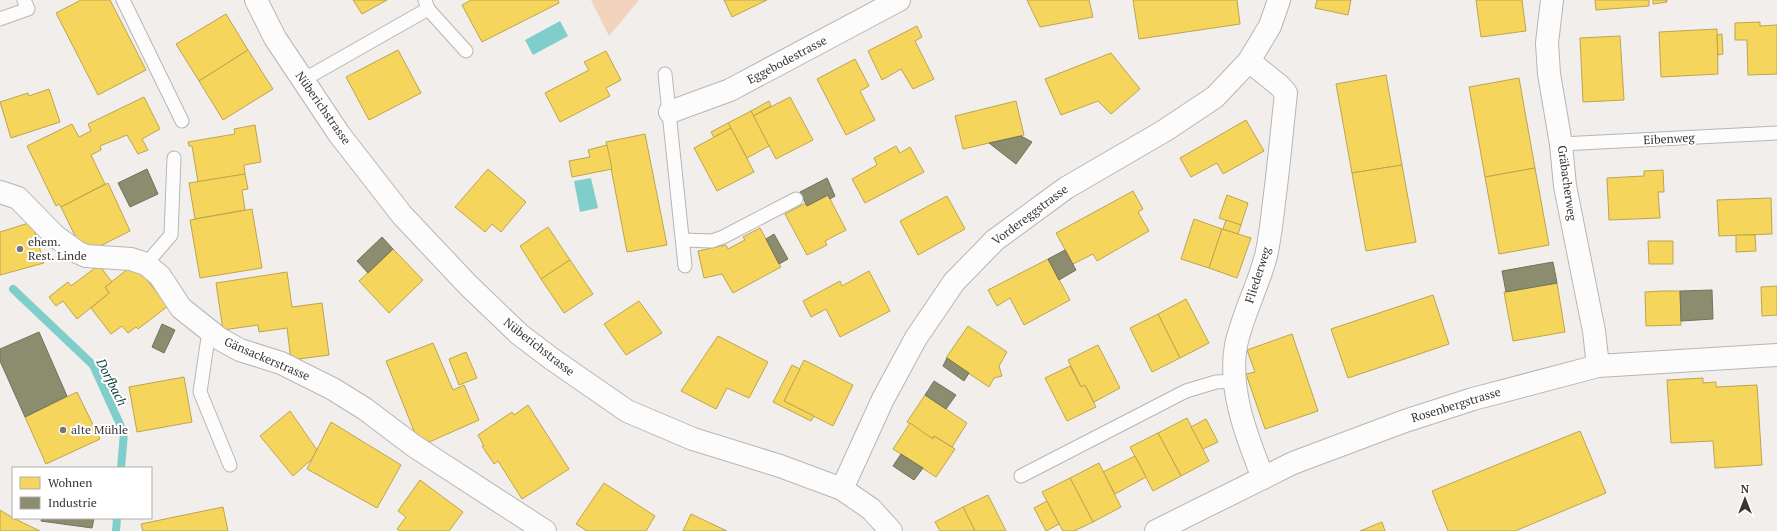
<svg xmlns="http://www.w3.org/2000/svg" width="1777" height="531" font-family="'PT Serif',serif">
	<rect width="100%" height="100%" fill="#f1eeeb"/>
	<path fill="#f2d4be" d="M591,0h48l-30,36z"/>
	<g fill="#80cecb">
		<path d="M560,21l8,15 -35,19 -8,-15z"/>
		<path d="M591,178l7,30 -18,4 -6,-31z"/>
	</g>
	<g fill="#f6d55c" stroke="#bda550">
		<path d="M81,0h29l36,70 -48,25 -42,-82z"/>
		<path d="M353,0h34l-25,14z"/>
		<path d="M471,0h87l1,3 -77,39 -20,-37z"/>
		<path d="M724,0h43l-35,17z"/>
		<path d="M1027,0h62l4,17 -53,10z"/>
		<path d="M1133,0h104l3,24 -101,15z"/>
		<path d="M1317,0h34l-3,15 -33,-7z"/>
		<path d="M1476,0h46l4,31 -45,6z"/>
		<path d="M1595,0h54v6l-53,4z"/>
		<path d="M1653,0h14v2l-14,2z"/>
		<path d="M226,14l22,36 -49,31 -23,-37z"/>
		<path d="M1760,22v4l17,-1v49l-29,1 -1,-35h-12v-17z"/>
		<path d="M917,26l5,11 -7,4 19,38 -21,10 -12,-20 -19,11 -14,-29z"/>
		<path d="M1717,29l1,45 -57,3 -2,-45z"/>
		<path d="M1722,34l1,20 -5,1 -1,-20z"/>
		<path d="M1620,36l4,64 -41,2 -3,-64z"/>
		<path d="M248,50l25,39 -50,31 -24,-39z"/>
		<path d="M398,50l23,43 -52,27 -23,-43z"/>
		<path d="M606,51l15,29 -15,8 4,8 -50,26 -15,-29 44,-23 -5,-8z"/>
		<path d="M1111,53l29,36 -29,25 -13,-13 -37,14 -16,-36z"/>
		<path d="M855,59l14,27 -9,5 15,29 -29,15 -29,-56z"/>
		<path d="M1386,75l16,90 -50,8 -16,-89z"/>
		<path d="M1519,78l16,90 -50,9 -16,-90z"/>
		<path d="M49,89l11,33 -49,16 -11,-36 28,-9 1,3z"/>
		<path d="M144,97l16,32 -18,10 6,11 -10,4 -11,-19 -27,11 1,4 -10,5 14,29 -44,23 -2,-3 -3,2 -29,-60 45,-22 7,13 12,-6 -3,-7z"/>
		<path d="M790,97l23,43 -37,19 -23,-43z"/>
		<path d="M769,101l2,5 -18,10 -2,-5z"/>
		<path d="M1016,101l8,34 -61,14 -8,-33z"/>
		<path d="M751,111l18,35 -22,12 -19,-35z"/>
		<path d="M1246,120l18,31 -41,23 -6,-11 -26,14 -11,-19z"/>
		<path d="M728,123l3,5 -17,9 -3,-5z"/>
		<path d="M255,125l6,37 -17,3 1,9 -47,8 -6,-36h-3l-1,-4 47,-8 -1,-5z"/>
		<path d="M731,128l23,44 -37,19 -23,-43z"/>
		<path d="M645,134l22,111 -40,7 -21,-110z"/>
		<path d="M607,145l5,24 -40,8 -3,-16 21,-4 -2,-7z"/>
		<path d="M896,146l4,7 10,-6 14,25 -59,31 -13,-24 25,-14 -3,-7z"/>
		<path d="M1402,165l14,77 -50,9 -14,-78z"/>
		<path d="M1535,168l14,77 -50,9 -14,-77z"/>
		<path d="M488,169l38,33 -25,30 -9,-8 -7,8 -30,-25z"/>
		<path d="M1663,170l1,22h-6l2,26 -51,2 -2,-42 37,-2v-5z"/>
		<path d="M245,174l3,15 -6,1 3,20 -50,9 -6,-36z"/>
		<path d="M108,183l22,48 -46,23 -23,-47z"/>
		<path d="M1133,191l10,18 -5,3 11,19 -52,30 -4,-7 -20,10 -17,-31z"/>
		<path d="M828,195l18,35 -21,11 2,4 -20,10 -22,-41 21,-11 1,3z"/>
		<path d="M1227,195l21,8 -7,22 -22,-7z"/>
		<path d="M947,196l18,33 -47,26 -18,-34z"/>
		<path d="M1771,198l1,36 -53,2 -2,-36z"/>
		<path d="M252,209l10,59 -62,10 -10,-58z"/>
		<path d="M1194,219l28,10 -13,39 -28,-9z"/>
		<path d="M1226,220l15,5 -3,9 -15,-5z"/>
		<path d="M32,222l12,41 -44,12v-43z"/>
		<path d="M548,227l22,33 -29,19 -21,-33z"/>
		<path d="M760,228l21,39 -48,26 -11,-19 -18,4 -6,-27 28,-6 2,4 17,-9 -2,-3z"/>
		<path d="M1222,229l29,9 -14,40 -28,-10z"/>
		<path d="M1736,235h19l1,16 -20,1z"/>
		<path d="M1648,241h25v23h-24z"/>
		<path d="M393,249l30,31 -34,33 -30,-32z"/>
		<path d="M1048,259l22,41 -46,25 -14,-27 -13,8 -9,-16z"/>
		<path d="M570,260l23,34 -29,19 -23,-34z"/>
		<path d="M134,264l34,42 -30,23 -2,-2 -8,6 -6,-7 -11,8 -20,-26 18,-15 -4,-6z"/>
		<path d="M99,265l13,17 -7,5 4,6 -32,26 -14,-18 -7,5 -7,-9 19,-15 3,4z"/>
		<path d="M869,271l21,40 -50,26 -14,-28 -15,8 -8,-16 37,-20 2,5z"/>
		<path d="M287,272l5,35 30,-4 7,52 -38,5 -4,-32 -28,4 -1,-7 -35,5 -7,-47z"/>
		<path d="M1557,283l8,49 -52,9 -9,-49z"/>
		<path d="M1777,286v29l-15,1 -1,-29z"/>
		<path d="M1661,291h19l1,34 -35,1 -1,-34z"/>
		<path d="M1433,295l16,49 -101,34 -17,-49z"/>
		<path d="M1186,299l23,44 -29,15 -22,-44z"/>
		<path d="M639,301l23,32 -36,22 -22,-31z"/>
		<path d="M1158,314l22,44 -28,14 -22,-44z"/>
		<path d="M968,326l39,26 -8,14 3,10 -8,2 -5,9 -43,-29z"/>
		<path d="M1292,334l26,77 -53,18 -19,-55 9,-2 -8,-22z"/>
		<path d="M718,336l50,26 -19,36 -22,-10 -11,21 -35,-18z"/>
		<path d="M433,343l20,47 11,-5 15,35 -59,26 -34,-85z"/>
		<path d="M1098,345l22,43 -26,14 -9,-17 -4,2 -13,-27z"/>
		<path d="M466,352l11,26 -18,7 -10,-26z"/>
		<path d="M804,360l49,25 -20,41 -49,-25z"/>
		<path d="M792,365l8,4 -16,32 30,15 -3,5 -38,-19z"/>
		<path d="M1070,366l11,21 4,-2 11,22 -29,14 -22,-43z"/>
		<path d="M184,377l8,45 -55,10 -8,-45z"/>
		<path d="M1703,378v5l13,-1v5l41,-2 5,80 -47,3 -2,-27 -42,2 -4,-63z"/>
		<path d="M77,392l23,47 -54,25 -21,-47z"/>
		<path d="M925,395l42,28 -15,24 -18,-11 -1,3 -26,-17z"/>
		<path d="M528,405l41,64 -47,30 -24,-38 -4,3 -12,-18h2l-6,-11 34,-23 2,3z"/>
		<path d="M290,411l27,39 -5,9 -19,17 -33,-40z"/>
		<path d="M1187,418l22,43 -28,15 -23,-43z"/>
		<path d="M1206,419l12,23 -15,7 -12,-22z"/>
		<path d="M331,422l70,43 -24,43 -70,-39z"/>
		<path d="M910,423l23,16 1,-3 21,13 -19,28 -43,-28z"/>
		<path d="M1580,431l26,62 -91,38h-67l-16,-40z"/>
		<path d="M1158,433l23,43 -28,15 -23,-44z"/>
		<path d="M1135,456l11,21 -31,17 -12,-22z"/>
		<path d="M1099,463l22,44 -28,15 -23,-44z"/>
		<path d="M1070,478l23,44 -19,9h-11l-21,-39z"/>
		<path d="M420,480l43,32 -14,19h-49l-3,-2 9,-12 -8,-6z"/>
		<path d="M604,483l51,33 -9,15h-59l-11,-7z"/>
		<path d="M988,495l18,36h-31l-12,-24z"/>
		<path d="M1047,501l12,23 -13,7 -12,-23z"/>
		<path d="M223,507l5,24h-85l-2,-7z"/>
		<path d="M963,507l12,24h-35l-5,-9z"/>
		<path d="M0,510l13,8 27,13h-40z"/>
		<path d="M691,514l36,17h-44z"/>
		<path d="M1382,522l3,9h-25z"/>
	</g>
	<g fill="#8c8c6e" stroke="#73725d">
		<path d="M1021,136l11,6 -16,22 -27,-21z"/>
		<path d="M147,169l11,25 -28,13 -12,-24z"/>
		<path d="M827,178l8,18 -5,3 -2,-4 -21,11 -7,-14z"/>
		<path d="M774,234l14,25 -9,5 -13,-25z"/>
		<path d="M382,237l11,12 -25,24 -11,-12z"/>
		<path d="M1065,250l11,20 -17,10 -11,-21z"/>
		<path d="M1553,262l4,21 -51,9 -4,-21z"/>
		<path d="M1712,290l1,29 -32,2 -1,-30z"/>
		<path d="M162,324l13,6 -11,23 -12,-6z"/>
		<path d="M39,332l28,64 -42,21 -25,-56v-12z"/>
		<path d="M947,358l22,15 -5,8 -21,-15z"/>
		<path d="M934,381l22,14 -10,14 -21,-14z"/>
		<path d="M901,454l22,14 -9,12 -21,-14z"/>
		<path d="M42,518h52l-2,10 -51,-7z"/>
	</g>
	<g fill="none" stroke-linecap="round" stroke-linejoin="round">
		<g stroke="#80cecb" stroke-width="8">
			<path d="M13,289l80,76 31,68 -3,35"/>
			<path d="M116,531l1,-13"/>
		</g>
		<defs>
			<g id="lane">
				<path d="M123,0l59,121"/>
				<path d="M425,0l3,9 38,42"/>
				<path d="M0,19l28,-10 -4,-9"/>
				<path d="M665,74l20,192"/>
				<path d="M303,80l125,-71"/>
				<path d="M1561,144l216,-11"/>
				<path d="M683,240l29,1 11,-4 73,-38"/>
				<path d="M146,264l25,-29 3,-77"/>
				<path d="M209,331l-9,61 30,73"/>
				<path d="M1021,476l165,-85 30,-9 19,-1"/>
			</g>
			<g id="street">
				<path d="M256,0l19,38 64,96 63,81 66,70 51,49 33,25 75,52 66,28 87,27 62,23 29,20 20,22"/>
				<path d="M1552,0l-5,43 2,31 12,70 4,42 29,145 4,35"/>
				<path d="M1249,61l31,25 6,7c-4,36 -7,72 -12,109 -2,18 -4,36 -8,54 -8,30 -23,58 -30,89 -8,45 11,92 27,133"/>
				<path d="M670,112l60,-22 169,-90"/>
				<path d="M0,192l18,6 37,38 22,16 9,4 45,3 15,5 14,12 21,32 39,31 20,11 41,13 52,26 32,20 49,37 131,85"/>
				<path d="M842,489l41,-90 33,-61 38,-56 41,-42 71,-52 98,-57 51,-34 34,-36 21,-35 9,-26"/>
				<path d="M1156,531l137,-68 112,-42 68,-22 125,-33 179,-11"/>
			</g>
		</defs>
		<use href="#lane" stroke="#b8b6b4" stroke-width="15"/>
		<use href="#street" stroke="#b8b6b4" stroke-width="24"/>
		<use href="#lane" stroke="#fdfcfc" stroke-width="13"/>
		<use href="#street" stroke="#fdfcfc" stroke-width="22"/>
	</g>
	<g fill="#797675" stroke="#fff" stroke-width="1.5">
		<circle cx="20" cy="249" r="4"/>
		<circle cx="63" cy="430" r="4"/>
	</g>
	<g text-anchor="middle" stroke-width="4" stroke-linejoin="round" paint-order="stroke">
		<g font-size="12" fill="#383635" stroke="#fff">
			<text transform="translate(787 60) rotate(-28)" y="4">Eggebodestrasse</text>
			<text transform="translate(323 108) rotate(55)" y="4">Nüberichstrasse</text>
			<text transform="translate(1669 139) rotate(-3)" y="4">Eibenweg</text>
			<text transform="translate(1567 183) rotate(82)" y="4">Gräbacherweg</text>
			<text transform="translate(1030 215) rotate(-37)" y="4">Vordereggstrasse</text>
			<text transform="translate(1258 275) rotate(-72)" y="4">Fliederweg</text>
			<text transform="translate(539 347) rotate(38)" y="4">Nüberichstrasse</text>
			<text transform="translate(267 359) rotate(23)" y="4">Gänsackerstrasse</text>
			<text transform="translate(1456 405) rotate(-17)" y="4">Rosenbergstrasse</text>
		</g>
		<g font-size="12" fill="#383635" stroke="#fff" text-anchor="start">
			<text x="28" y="246">ehem.<tspan x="28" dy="14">Rest. Linde</tspan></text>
			<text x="71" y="434">alte Mühle</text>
		</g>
		<g font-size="13" font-style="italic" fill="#053c3b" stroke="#fff">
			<text transform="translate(112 382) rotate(63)" y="5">Dorfbach</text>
		</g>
	</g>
	<rect x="12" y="467" width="140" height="52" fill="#ffffff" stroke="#afafae"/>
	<rect x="20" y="477" width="20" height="12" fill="#f6d55c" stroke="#afafae"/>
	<text x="48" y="487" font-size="12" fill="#383635">Wohnen</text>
	<rect x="20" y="497" width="20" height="12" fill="#8c8c6e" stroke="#afafae"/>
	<text x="48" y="507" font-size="12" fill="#383635">Industrie</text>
	<g transform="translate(1745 499)" stroke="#ffffff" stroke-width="3" paint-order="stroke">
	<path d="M0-3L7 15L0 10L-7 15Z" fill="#383635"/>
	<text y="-6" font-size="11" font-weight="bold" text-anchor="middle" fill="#383635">N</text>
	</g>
</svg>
